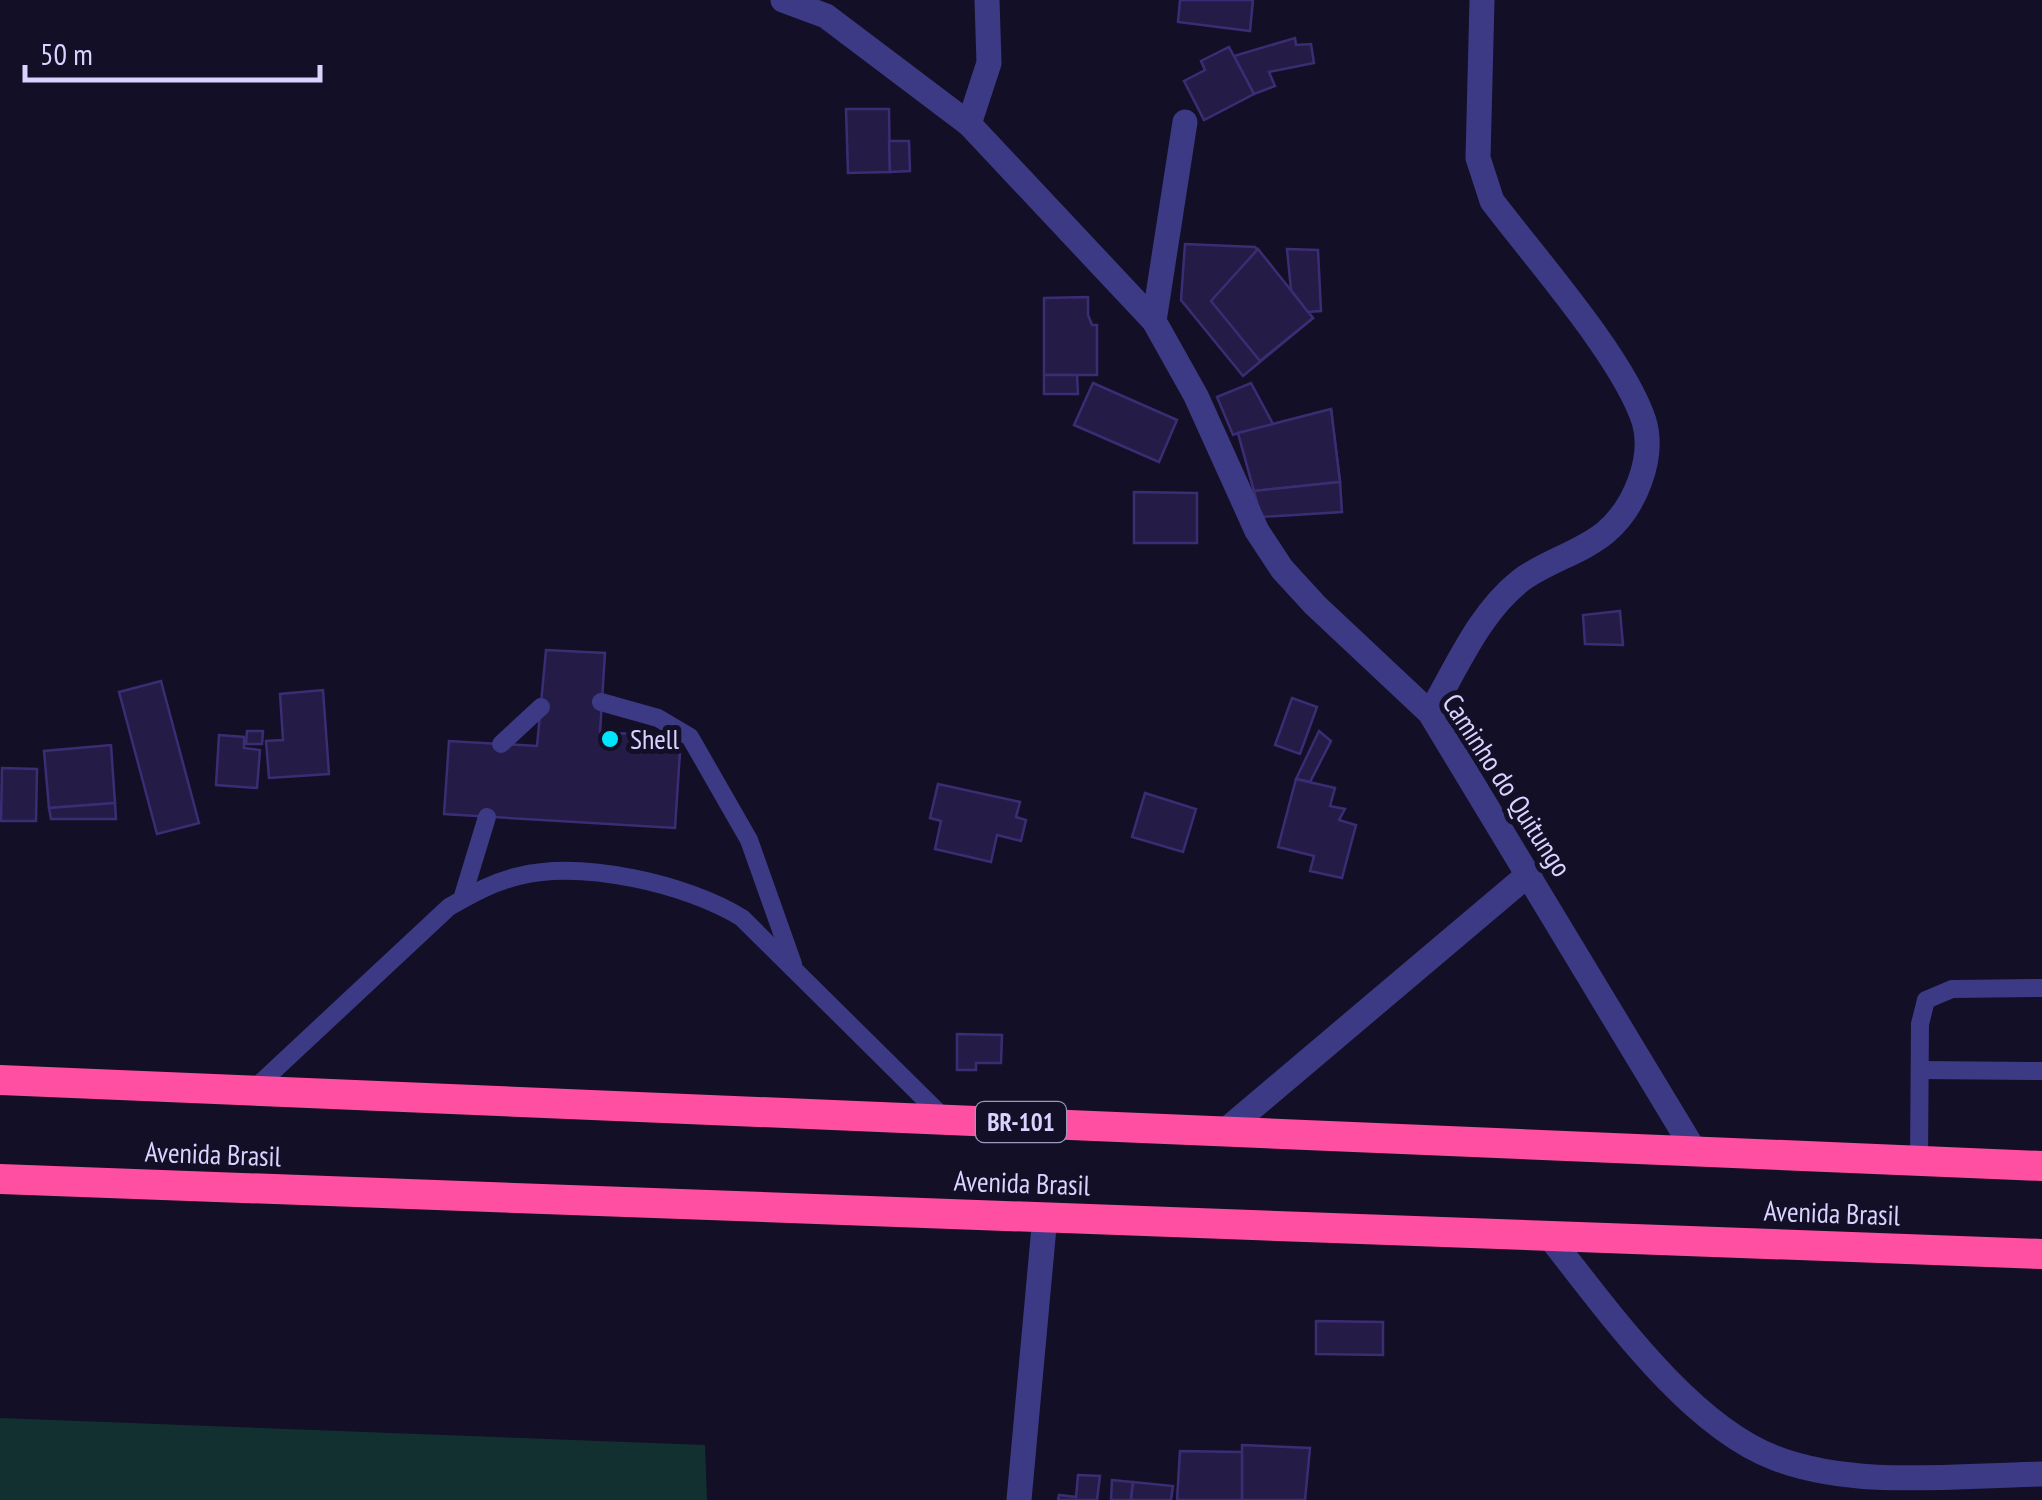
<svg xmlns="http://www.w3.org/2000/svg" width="2042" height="1500" font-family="'PT Sans Narrow',sans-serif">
	<rect width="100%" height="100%" fill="#130f26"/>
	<path fill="#12302f" d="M0,1418l705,27 2,55h-707z"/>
	<g fill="#241b47" stroke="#3b2d73" stroke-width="2.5">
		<path d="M1180,0h73l-3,31 -72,-9z"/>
		<path d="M1295,38l1,7 15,-1 3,19 -45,9 6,14 -21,8 -20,-38z"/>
		<path d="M1229,47l25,47 -50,26 -20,-39 21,-11 -4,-9z"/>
		<path d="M846,109h43l1,63 -42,1z"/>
		<path d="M889,141h20l1,30 -20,1z"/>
		<path d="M1185,244l70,3 58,71 -70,58 -62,-76z"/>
		<path d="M1258,249l55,69 -53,43 -49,-60z"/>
		<path d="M1287,249l31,1 3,61 -13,1 -17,-22z"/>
		<path d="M1088,297v18l4,10h5v50h-53v-77z"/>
		<path d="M1044,375h33l1,19h-34z"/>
		<path d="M1093,383l84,37 -18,42 -85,-37z"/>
		<path d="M1251,383l22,41 58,-15 9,73 -86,9 -16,-58 -5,2 -16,-38z"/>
		<path d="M1331,409l9,73 -86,9 -16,-58z"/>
		<path d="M1340,482l2,30 -81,5 -7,-26z"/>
		<path d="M1134,492l63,1v50h-63z"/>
		<path d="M1620,611l3,34 -38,-1 -2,-29z"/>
		<path d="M546,650l59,3 -5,79 81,5 -6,91 -231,-14 5,-73 88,5z"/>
		<path d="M161,681l38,142 -42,11 -38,-142z"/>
		<path d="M323,690l6,84 -60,4 -3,-37 17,-1 -3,-46z"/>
		<path d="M1292,698l25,9 -17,47 -25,-9z"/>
		<path d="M247,731h16l-1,13h-16z"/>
		<path d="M1319,731l12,10 -21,41 -14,-3z"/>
		<path d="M219,735l25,2v11l16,2 -3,38 -41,-3z"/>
		<path d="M111,745l4,58 -66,5 -5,-57z"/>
		<path d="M2,768l35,1 -1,52h-35z"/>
		<path d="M1296,779l39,9 -5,18 15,3 -6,11 17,5 -14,53 -32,-7 4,-15 -36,-9z"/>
		<path d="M938,784l82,18 -4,15 10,3 -5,21 -24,-6 -6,27 -56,-13 6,-28 -11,-3z"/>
		<path d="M1145,793l51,16 -13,43 -51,-15z"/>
		<path d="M115,803l1,16h-65l-2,-11z"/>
		<path d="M957,1034l45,1 -1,28h-25v7h-19z"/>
		<path d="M1316,1321l67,1v33l-67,-1z"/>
		<path d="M1242,1445l68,3 -5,52h-63z"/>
		<path d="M1180,1451l62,1v48h-65z"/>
		<path d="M1078,1475l22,1 -3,24h-39l1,-5 17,2z"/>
		<path d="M1112,1480l21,2 -2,18h-20z"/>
		<path d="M1133,1482l40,4 -2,14h-40z"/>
	</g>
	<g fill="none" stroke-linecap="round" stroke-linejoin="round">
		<g stroke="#3d3a85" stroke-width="18">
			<path d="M601,702l57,16 32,19 59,103 44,124"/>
			<path d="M501,744l40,-37"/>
			<path d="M462,899l25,-82"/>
			<path d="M1920,1070l122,1"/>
			<path d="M254,1089l195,-182c23,-13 44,-25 70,-31 63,-16 169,8 223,42l202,200"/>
			<path d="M1919,1160l1,-136 6,-24 26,-11 90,-1"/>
		</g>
		<g stroke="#3d3a85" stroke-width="25">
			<path d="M783,0l43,16 143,108 185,197 42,75 61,135 25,38 33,36 115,108 264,437"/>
			<path d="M969,124l20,-61 -2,-63"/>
			<path d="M1154,321l31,-199"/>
			<path d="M1430,713c26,-44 49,-100 90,-132 26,-20 61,-28 86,-49 29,-25 49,-74 38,-111 -21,-64 -109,-163 -152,-220l-14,-43 4,-158"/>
			<path d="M1226,1130l304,-257"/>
			<path d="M1547,1234c58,72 139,190 228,224 81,31 182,17 267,16"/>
			<path d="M1019,1500l26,-284"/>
		</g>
		<g stroke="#ff4fa3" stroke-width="30">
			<path d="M0,1080l2042,86"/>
			<path d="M0,1179l2042,75"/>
		</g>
	</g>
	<circle fill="#00e5ff" stroke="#130f26" stroke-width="4" cx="610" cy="739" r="10"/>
	<g text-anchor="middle" stroke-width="10" stroke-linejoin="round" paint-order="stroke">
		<rect fill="#130f26" stroke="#9e99be" stroke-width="2.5" x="976" y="1102" width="90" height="40" rx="8"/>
		<g font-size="25" font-weight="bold" fill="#d9d4ff">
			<text x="1021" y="1131">BR-101</text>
		</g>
		<g font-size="28" fill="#d9d4ff" stroke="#130f26" text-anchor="start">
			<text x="630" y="749">Shell</text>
		</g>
		<g font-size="28" fill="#d9d4ff" stroke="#130f26">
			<text transform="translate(1507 785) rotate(57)" y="10">Caminho do Quitungo</text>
			<text transform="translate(213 1154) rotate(2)" y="10">Avenida Brasil</text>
			<text transform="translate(1022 1183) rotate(2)" y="10">Avenida Brasil</text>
			<text transform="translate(1832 1213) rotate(2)" y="10">Avenida Brasil</text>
		</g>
	</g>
	<path d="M25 65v15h295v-15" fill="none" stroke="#d9d4ff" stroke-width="5"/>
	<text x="40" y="65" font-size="30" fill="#d9d4ff" stroke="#130f26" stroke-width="8" paint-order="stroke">50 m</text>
</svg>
